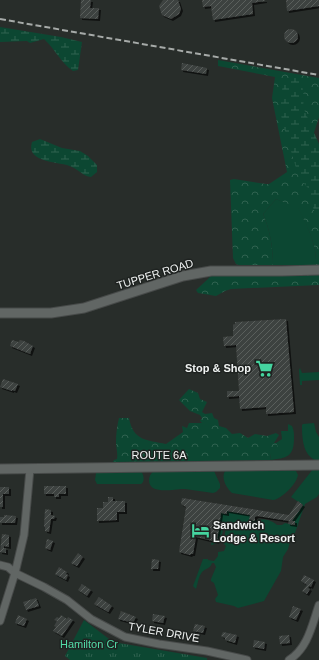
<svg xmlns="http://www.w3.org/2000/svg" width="319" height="660" font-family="Helvetica,sans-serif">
	<defs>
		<pattern id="forest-crowns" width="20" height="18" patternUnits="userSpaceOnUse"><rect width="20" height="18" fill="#0c4732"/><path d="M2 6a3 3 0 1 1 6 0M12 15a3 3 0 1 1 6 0" fill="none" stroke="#306250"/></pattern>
		<pattern id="wetland-marsh" width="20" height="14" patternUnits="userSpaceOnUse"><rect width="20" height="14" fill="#0c4732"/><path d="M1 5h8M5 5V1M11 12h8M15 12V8" fill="none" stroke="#306250"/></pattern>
		<pattern id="park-tufts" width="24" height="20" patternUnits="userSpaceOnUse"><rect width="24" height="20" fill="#0c4732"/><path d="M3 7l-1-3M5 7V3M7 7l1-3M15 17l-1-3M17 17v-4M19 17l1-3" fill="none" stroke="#306250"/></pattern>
		<pattern id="building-hatch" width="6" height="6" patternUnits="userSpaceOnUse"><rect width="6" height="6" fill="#3e4240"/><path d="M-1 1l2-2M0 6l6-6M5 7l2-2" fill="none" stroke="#5a5e5c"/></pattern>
		<filter id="shadow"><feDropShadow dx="2" dy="2" stdDeviation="0" flood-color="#0009"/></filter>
	</defs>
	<rect width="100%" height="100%" fill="#282d2a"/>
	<g fill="#0c4732">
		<path d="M276,199l22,8c9,18 19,37 18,58h-43c0,-17 -3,-35 -10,-51z"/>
		<path d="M300,368l2,5 17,-1v8l-17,1v4h-2l-1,-15z"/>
		<path d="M314,423l2,9 3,5v24c-16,-3 -17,-22 -17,-36l1,-1z"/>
		<path d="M288,424l4,2c2,4 2,8 2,12 0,19 -7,20 -24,22l1,-6 5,-11 6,-4 -1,-8h7z"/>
		<path d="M313,469h6v25l-2,3 -12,7 -10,29 -3,2 -4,14 -5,8 -2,14 -17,30 -26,7 -4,-2 -18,-4 -1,-3 3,-4 -4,-12 -3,-2v-2l5,-12 -2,-4h-2c-2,6 -6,5 -10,9 -4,6 -4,11 -6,17l-3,-3 10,-27h5v1l6,1 4,-5v-4l6,-1 2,-5 -3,-3 4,-20 -1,-1c-5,9 -2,21 -15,23l1,-4 4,1 1,-2 4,-27 6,1v-3l23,4 5,6c7,-3 17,-1 22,4h5l3,-2 9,2 -2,-4 11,-16 -12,-8z"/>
		<path d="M155,470l59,1 6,13v4l-4,4 -3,1c-9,-1 -19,-3 -28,-4 -8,-1 -35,7 -36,-8 0,-5 2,-8 6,-11z"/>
		<path d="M226,470h63l7,1 2,4c-1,8 -16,24 -25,25l-41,-7c-6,-5 -12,-17 -6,-23z"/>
		<path d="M141,471c3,4 4,11 0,13h-44l-2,-4 1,-7 3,-1z"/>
	</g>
	<g fill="url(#forest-crowns)">
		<path d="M218,60l101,18v39l-8,25 8,13v110h-3c1,-21 -9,-39 -18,-57l-22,-9 -13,15c7,16 10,34 10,51h-34l-3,-1 -3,-6 -3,-78 4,-1 32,5h3l18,-12 -15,-74 3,-21 -57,-11z"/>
		<path d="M319,273v12l-88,4 -6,2 -9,5 -18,-3 -2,-3 12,-11 4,-5z"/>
		<path d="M189,389l9,4 2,6 7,3 -5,10 3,2 7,-1 2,5 4,2 1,6 7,2 6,6 8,-1 8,5 7,-4 12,2 9,-3 3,2 -5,8h2c4,6 1,9 -5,11l-1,6 -157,2 1,-2 3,-1c1,-6 -1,-11 -1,-17 0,-8 1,-16 3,-24h10c4,23 18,22 37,26l17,-12 -1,-6 5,2 2,-5h13l-2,-2 2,-3 -2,-3 -10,-4 -11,-11z"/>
	</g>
	<g fill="url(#wetland-marsh)">
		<path d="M0,27l61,10 21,5 -4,28 -5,1c-12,-8 -18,-22 -29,-32l-14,4 -3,-2 -27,1z"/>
		<path d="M292,77l9,1 3,19 -1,10 16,37v74l-4,-5 -6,-17 -1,-8 -9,-10 -16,-54 -4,-18 4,-21 2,-5z"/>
		<path d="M40,139l22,9 18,3 8,5 9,9v7l-6,5c-8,-1 -12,-7 -19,-10 -11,-6 -47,-3 -40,-25z"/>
	</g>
	<path fill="url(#park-tufts)" d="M84,620l29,22 94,16v2h-137l-5,-4z"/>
	<g fill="url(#building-hatch)" filter="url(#shadow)">
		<path d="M81,0h10l-1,8h9l-1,11 -18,-1z"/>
		<path d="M163,0h15l3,9 -2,5 -8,5 -9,-4 -3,-9z"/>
		<path d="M202,0h63v1l-13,2 1,11 -40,6 -2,-14 -8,1z"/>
		<path d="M286,0h33v6l-32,5z"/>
		<circle cx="291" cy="36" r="7"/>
		<path d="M182,63l25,5 -1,6 -25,-4z"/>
		<path d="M286,319l8,93 -28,2v-7l-26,2 -1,-13 -12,1v-6h12l-3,-46 -12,1 -1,-9 10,-1v-11l2,-1v-2z"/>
		<path d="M12,340l7,2 1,-2 4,1 9,5 -3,8 -20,-8z"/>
		<path d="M3,379l15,5 -3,7 -3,-1v1l-12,-4z"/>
		<path d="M44,486h22v8h-7v3h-5v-3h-10z"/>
		<path d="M0,487h9v7h-6v13h-3z"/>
		<path d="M108,497h5v4h12v11h-8v8l-20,1v-13h6v-6h5z"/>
		<path d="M182,498l107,17 9,-14 5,4 -11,16h3v4l-7,-1 1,-3 -32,-5 -2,1v4l-6,-1 1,-5 -23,-4v3l-6,-1 -4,29 -21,-5 -3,17h-2l-1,1 -11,-3 7,-45 -5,-3z"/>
		<path d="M45,509l6,1v5l4,1 -1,3h-3l-2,13 -4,-1v-4h-1z"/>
		<path d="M4,515l12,1 -1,7h-15v-6h4z"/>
		<path d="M2,534l7,1v12l-5,-1v2h2v5l-6,-1z"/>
		<path d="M47,539l6,2 -3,9 -5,-2z"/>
		<path d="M78,553l5,4 -6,9 -6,-3z"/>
		<path d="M152,559l7,1 -1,9h-7z"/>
		<path d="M59,567l8,5 -1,2 2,1 -2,5 -11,-6z"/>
		<path d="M304,575l10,5 -3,7 -2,-1 -1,2 2,1 -3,5 -5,-3 5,-6 -6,-4z"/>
		<path d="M82,584l9,6 -4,6 -9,-6z"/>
		<path d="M99,597l13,9 -4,6 -14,-8z"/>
		<path d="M36,598l3,8 -13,4 -3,-8z"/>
		<path d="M293,606l8,3 -5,11 -7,-3z"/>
		<path d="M121,611l15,6 -3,6 -15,-4z"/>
		<path d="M153,614l12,2 -2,7 -11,-2z"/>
		<path d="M18,615l9,4 -3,7 -9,-3z"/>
		<path d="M61,615l6,4 1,-2 5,3 -11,16 -9,-5 3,-4 -2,-1 3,-5 -3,-1 3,-3 2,1z"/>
		<path d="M195,624l10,2 -2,7 -10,-2z"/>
		<path d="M223,632l14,3 -2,8 -10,-3v-2l-4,-2z"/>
		<path d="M289,635l1,8 -10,1 -1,-8z"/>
		<path d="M254,640l11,2 -1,7 -11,-2z"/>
	</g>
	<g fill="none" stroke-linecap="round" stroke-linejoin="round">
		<defs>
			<g id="minor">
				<path d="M0,565l8,2 7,6 29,14 23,13 24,19 34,18 34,7 48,7 40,9"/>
				<path d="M0,621l15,-48 9,-38 6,-66"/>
				<path d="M289,660c19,-12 23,-35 30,-55"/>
			</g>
			<g id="secondary">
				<path d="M0,313h51l33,-5 99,-32 28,-5h71l37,-1"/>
				<path d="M0,469l319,-4"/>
			</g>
		</defs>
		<use href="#minor" stroke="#474a49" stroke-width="9"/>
		<use href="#secondary" stroke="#474a49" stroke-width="11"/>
		<use href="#minor" stroke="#616664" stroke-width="7"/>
		<use href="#secondary" stroke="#616664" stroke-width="9"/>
		<path stroke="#a6aaa8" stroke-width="2" stroke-dasharray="6 3" stroke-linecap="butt" d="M0,19l319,56"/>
	</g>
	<defs>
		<symbol id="supermarket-bare" viewBox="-9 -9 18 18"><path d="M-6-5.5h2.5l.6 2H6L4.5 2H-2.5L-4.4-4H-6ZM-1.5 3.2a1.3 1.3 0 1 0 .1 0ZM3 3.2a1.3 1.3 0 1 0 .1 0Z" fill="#45d49f" stroke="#1f2321" stroke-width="2.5" paint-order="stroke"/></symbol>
		<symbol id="hotel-bare" viewBox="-9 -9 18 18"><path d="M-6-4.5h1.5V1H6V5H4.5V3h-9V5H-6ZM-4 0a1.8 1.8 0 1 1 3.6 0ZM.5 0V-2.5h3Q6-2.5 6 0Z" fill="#45d49f" stroke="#1f2321" stroke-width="2.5" paint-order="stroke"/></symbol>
	</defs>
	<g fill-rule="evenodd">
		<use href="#supermarket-bare" x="252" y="356" width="25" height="25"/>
		<use href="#hotel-bare" x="188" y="518" width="25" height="25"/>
	</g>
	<g text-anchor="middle" stroke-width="3" stroke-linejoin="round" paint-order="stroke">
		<g font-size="11" fill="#f0f3f2" stroke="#1f2321">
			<text transform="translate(155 274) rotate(-17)" y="4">TUPPER ROAD</text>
			<text x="159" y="459">ROUTE 6A</text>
			<text transform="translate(164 632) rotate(10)" y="4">TYLER DRIVE</text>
		</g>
		<g font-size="11" font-weight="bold" fill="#f0f3f2" stroke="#1f2321" text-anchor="end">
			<text x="251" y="372">Stop &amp; Shop</text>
			<text x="213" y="529" text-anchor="start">Sandwich<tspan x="213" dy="13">Lodge &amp; Resort</tspan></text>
		</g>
		<g font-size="11" fill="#52dca7" stroke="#1f2321">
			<text x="89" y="648">Hamilton Cr</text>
		</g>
	</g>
</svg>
